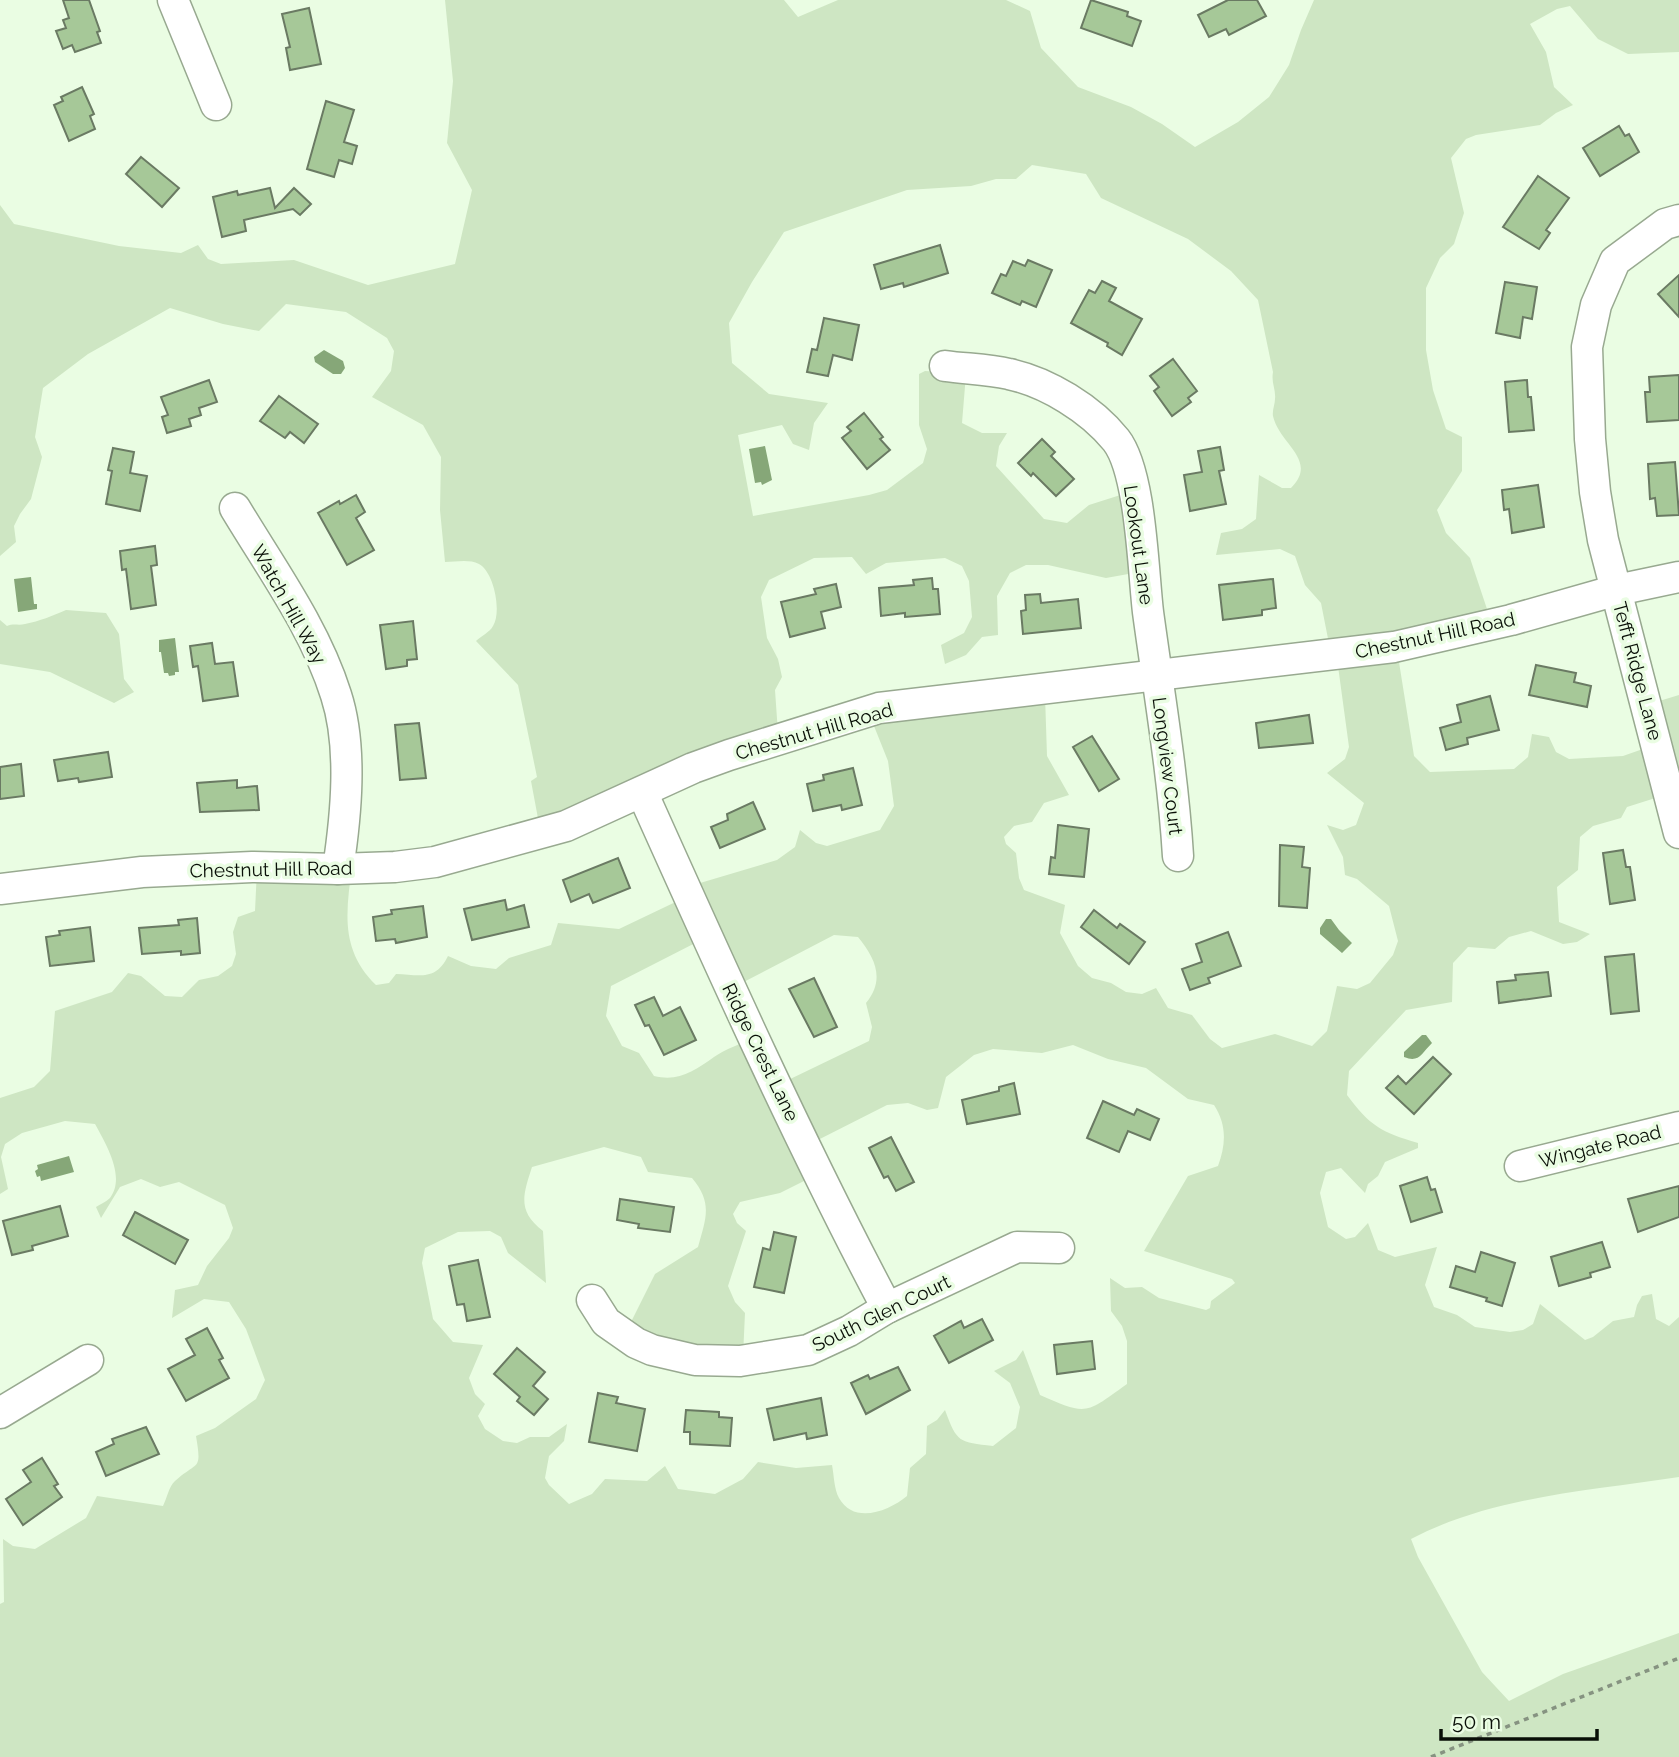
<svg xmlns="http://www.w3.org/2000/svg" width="1679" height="1757" font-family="Raleway,sans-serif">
	<rect width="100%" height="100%" fill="#eafde3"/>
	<g fill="#cee6c3" fill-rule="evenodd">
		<path d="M445,0h339l14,17 40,-17h168l24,11 11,37 37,39 53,20 31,17 33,23 43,-25 31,-25 20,-32 12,-35 13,-30h365v52l-51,2 -30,-15 -28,-33 -13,3 -27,15 16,28 8,35 19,18 -17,8 -16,12 -64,10 -10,4 -15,19 13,55 -10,31 -14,14 -14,30v62l7,40 13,39 16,8v34l-25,39 9,23 24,25 23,69 -95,29 16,100 16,16 84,-3 14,-12 4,-23 17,3 7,15 13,7 54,-3 34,-12 -1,-42 23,-7v132l-11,-33 -41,13 -6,11 -28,8 -13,11 -2,33 -21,17 2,35 31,12 -13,8 -14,2 -32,-13 -22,6 -14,12 -27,-2 -15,16 -1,39 -46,8 -57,61 -2,24c23,31 34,37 71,48v5l-33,14 -7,14 -10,8 -3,9 -24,-25 -15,4 -6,21 8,34 18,12 9,-2 13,-14 10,27 17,7 42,-10 -12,38 9,22 23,8 18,12 35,5 13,-2 10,-6 7,-20 45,36 8,-3 20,-16 21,-4 3,-12 5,-9 10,-2 4,25 13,7 10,-9v160c-90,14 -186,19 -268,62l7,18 64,115 27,29 54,-27 116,-41v124h-1679v-153l4,-2 -1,-63 10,7 22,3 51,-31 11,-22 66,10c4,-8 6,-20 12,-25 23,-21 27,-9 21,-45l19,-8 41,-29 9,-19 -19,-51 -17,-27 -25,-3 -32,19 3,-28 23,-5 9,-19 22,-28 4,-10 -8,-23 -46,-23 -19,5 -19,-8 -21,8 -19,31 -5,-11c4,-3 10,-5 14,-9 16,-21 -4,-54 -15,-74l-30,-3 -43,12 -17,11 -4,13 7,32 -8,5v-96l34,-11 16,-16 5,-60 57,-19 16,-19 13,3 24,20 17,1 17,-17 19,-4 14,-10 4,-12 -3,-22 5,-15 17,-6 2,-42 95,-2c-6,45 -12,83 24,118l13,-2 7,-9c24,1 40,7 52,-18l23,10 25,3 13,-11 42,-13 7,-22 61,6 67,-32 4,-11 87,-26 18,-13 5,-17 16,13 11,3 53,-16 14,-24 -6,-45 -18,-45 175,-21 2,61 22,39 -25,8 -12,19 -18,4 -10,11 2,7 10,9 3,25 5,12 41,15 -5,28 18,33 14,12 19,5 15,9 16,2 14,-6 12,20 24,7 18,24 12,9 53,-14 37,12 15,-15 10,-45 20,3 13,-6 23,-28 5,-14 -9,-35 -32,-27 -12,-4 -2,-18 -16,-32 16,5 13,-5 8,-22 -37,-30 18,-14 4,-12 -11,-81 -6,-7 -11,-56 -16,-18 -10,-29 -15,-7 -64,6 5,-22 21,-4 14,-10 3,-44 23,13h9c28,-28 -12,-44 -18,-72 -1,-5 2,-12 2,-17 1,-10 -4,-16 -2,-27l-15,-72 -27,-29 -43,-32 -87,-41 -15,-24 -54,-9 -16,14h-20l-25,7 -64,4 -123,42 -32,50 -23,41 3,40 37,31 59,9 -14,20 -5,27 -16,-6 -11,-19 -44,10 15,81 116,-21 18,-5 36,-27 4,-14 -8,-24v-51l6,-3 41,3 -4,49 20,10h25l-8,13 -3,20 48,53 23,4 22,-18 44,-14 12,80 -39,7 -58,-13h-22l-16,8 -13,23 1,39 -16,2 -16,18 -21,9 -4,-19 23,-12 8,-16 -3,-36 -7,-15 -17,-8 -59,5 -20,11 -14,-17 -38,1 -45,22 -8,17 6,41 11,21 4,18 -7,13 3,43 -238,96 -9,-48 6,-4 -19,-92 -42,-44c5,-5 14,-9 17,-15 9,-14 1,-54 -14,-62 -10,-5 -23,-2 -34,-2l-5,-52 1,-53 -18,-32 -51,-28 19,-26 3,-20 -7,-13 -41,-26 -60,-8 -27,27 -36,-7 -53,-16 -82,46 -45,34 -8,49 7,20 -11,42 -11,15 -6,12 2,16 -16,14v-351l14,19 105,22 62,7 17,-8 10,14 13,5 73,-4 74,25 87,-21 17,-74 -25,-47 6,-62zM834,935l24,2c18,22 27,43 8,66l6,24 -3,14 -85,41 -30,-44c-13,6 -29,11 -40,19 -20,14 -35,25 -60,19l-15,-23 -17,-7 -16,-30 5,-30 94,-48 29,49zM1073,1045l35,14 38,9 42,31 26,6c13,20 12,39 4,61l-30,10 -44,75 88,28 3,4 -24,18 -1,7 -4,2 -47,-12 -17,-11 -17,1 -15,-10 1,33 11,15 5,15v43c-42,30 -39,32 -87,11l-17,-45 -7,10 -22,11 16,12 10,24 -4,21 -23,18c-34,-4 -36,-3 -48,-36l-8,10 -10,6 -1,28 -16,14 -3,28c-18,15 -53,29 -68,2 -5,-9 -5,-23 -7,-33l-36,3 -38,-6 -15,17 -28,15 -37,-5 -13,-23 -18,15 -42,-2 -13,15 -23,10 -20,-19 -4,-7 4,-22 15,-15 3,-17 -18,13h-19l-13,6 -14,-2 -18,-12 -7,-13 7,-12 -10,-10 -6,-16 14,-33 -30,-3 -20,-23 -11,-56 3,-15 33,-16 32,-1 11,6 7,16 38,30 -3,-52c-26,-20 -20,-36 -11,-64l72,-20 37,10 7,15 44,6c21,25 14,40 6,69l-43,27 -29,58 117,24 2,-43 -10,-11 -7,-16 18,-55 -9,-8 -4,-9 7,-12 40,-9 36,-18 -8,-30 79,-40 21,-2 19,7 11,-2 8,-31 28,-22 19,-6 49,4z"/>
		<path d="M66,610l40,3 13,21 5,45 10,13 -20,11 -64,-31 -50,-8v-44l7,6c7,-3 11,0 18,-2 15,-3 27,-8 41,-14z"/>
	</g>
	<g fill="#86a778">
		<path d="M324,350l19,11 2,7 -4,6h-8l-18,-12 -1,-5z"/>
		<path d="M765,446l7,34 -10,5 -1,-3 -6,1 -6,-34z"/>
		<path d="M31,577l3,27h3v5l-19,3 -4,-33z"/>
		<path d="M175,638l4,34h-4v3l-6,1 -1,-3h-4l-3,-21h-2v-12z"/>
		<path d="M1326,919h5l8,11 13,13 -10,10 -22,-19v-6z"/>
		<path d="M1422,1035h4l6,8c-11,11 -13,20 -28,14v-5z"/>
		<path d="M69,1156l5,16 -33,9 -1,-5 -3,1 -2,-6 3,-2 -1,-4z"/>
	</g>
	<g fill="#a6c898" stroke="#6a7a63" stroke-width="2">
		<path d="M63,0h26l11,31 -3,1 4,11 -26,9 -3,-7 -9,4 -7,-18 10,-3 -3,-8 6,-2z"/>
		<path d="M1091,0l37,12 -1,4 14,5 -9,25 -51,-18z"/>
		<path d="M1228,0h29l9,16 -37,19 -3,-6 -17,8 -11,-22z"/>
		<path d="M309,8l12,56 -31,6 -4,-22 4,-1 -8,-33z"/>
		<path d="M82,87l12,27 -4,2 5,13 -26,12 -15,-36 9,-4 -2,-4z"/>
		<path d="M326,101l28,9 -10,32 13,4 -5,18 -13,-4 -5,17 -27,-8z"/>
		<path d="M1619,126l6,10 4,-2 10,18 -39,24 -17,-28z"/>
		<path d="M141,157l38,31 -17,19 -36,-33z"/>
		<path d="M1538,176l31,22 -23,32 4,3 -11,16 -36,-22z"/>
		<path d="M270,188l5,20 19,-20 17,16 -11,11 -7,-6 -49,11 2,11 -24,6 -9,-40 24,-6 1,4z"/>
		<path d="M940,245l8,28 -44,14 -1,-4 -22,6 -7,-24z"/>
		<path d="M1028,260l24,10 -16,37 -14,-6 -2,4 -28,-12 9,-19 5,2 7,-15 12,5z"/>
		<path d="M1679,275v42l-21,-23z"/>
		<path d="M1102,281l14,7 -7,13 33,18 -20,36 -15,-9 1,-3 -37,-20 18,-33 6,3z"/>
		<path d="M1505,282l32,5 -5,32 -9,-2 -3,21 -24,-5z"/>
		<path d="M824,318l35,7 -7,35 -19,-5 -5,21 -21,-4 5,-23 5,1z"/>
		<path d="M1173,359l24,32 -9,7 3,4 -19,14 -18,-25 5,-4 -9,-11z"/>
		<path d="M1679,375v45l-32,2 -2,-30h5l-1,-15z"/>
		<path d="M209,380l8,22 -18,6 2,7 -12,4 2,7 -24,7 -5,-16 6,-2 -7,-18z"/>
		<path d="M1527,380l1,17h3l3,33 -25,2 -4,-50z"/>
		<path d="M279,396l39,28 -14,19 -14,-11 -5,6 -25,-17z"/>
		<path d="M864,413l19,24 -3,2 10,11 -23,19 -25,-31 9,-7 -4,-4z"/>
		<path d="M1042,439l13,13 -4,4 23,23 -18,17 -23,-23 -2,3 -13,-13z"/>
		<path d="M1220,447l4,23 -5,1 7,33 -36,7 -6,-36 18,-3 -4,-21z"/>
		<path d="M113,448l21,4 -4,21 17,3 -7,35 -34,-7 6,-33 -4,-1z"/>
		<path d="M1675,462l4,53 -22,1 -2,-18 -5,1 -2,-35z"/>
		<path d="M1538,485l6,42 -32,6 -3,-24 -5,1 -2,-20z"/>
		<path d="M356,495l9,17 -9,6 18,32 -27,15 -29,-52 21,-12 1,3z"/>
		<path d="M155,546l2,19 -6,1 5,39 -25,4 -5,-40 -4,1 -2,-19z"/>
		<path d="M932,578l1,11h5l2,25 -35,3v-4l-24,3 -2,-28 35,-3 -1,-5z"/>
		<path d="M1273,579l3,29 -14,2v5l-39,5 -4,-35z"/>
		<path d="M836,584l5,23 -20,5 4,16 -35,9 -9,-35 35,-8 -2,-5z"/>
		<path d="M1040,594l1,9 37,-4 3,29 -58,6 -2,-23 5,-1 -1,-15z"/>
		<path d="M413,621l4,38 -10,1v6l-21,3 -6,-44z"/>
		<path d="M212,643l3,21 18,-2 5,34 -35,5 -5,-35 -5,1 -3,-21z"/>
		<path d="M1536,665l40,8 -2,9 17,4 -4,21 -58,-12z"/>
		<path d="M1490,696l9,34 -32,8 1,6 -22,6 -6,-22 21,-6 -4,-17z"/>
		<path d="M1309,715l4,28 -54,5 -3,-25z"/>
		<path d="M419,723l7,55 -26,2 -5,-55z"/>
		<path d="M1092,736l27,43 -20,12 -26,-44z"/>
		<path d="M108,752l4,25 -33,5 -1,-4 -20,3 -4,-21z"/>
		<path d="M21,764l3,32 -24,3v-32z"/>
		<path d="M853,768l9,37 -20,5 -1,-5 -28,6 -6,-27 17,-4 -1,-5z"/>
		<path d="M237,780v8l20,-2 2,24 -59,2 -3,-29z"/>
		<path d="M753,802l12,27 -45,19 -9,-21 17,-7 -1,-6z"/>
		<path d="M1058,825l31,4 -5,48 -35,-3 2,-17 4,1z"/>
		<path d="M1280,845l24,2 -2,20 8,1 -3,40 -28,-2z"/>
		<path d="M1623,850l3,17h4l5,33 -25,4 -7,-51z"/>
		<path d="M618,858l12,30 -37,15 -4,-9 -18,8 -8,-22z"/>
		<path d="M505,900l2,10 17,-5 5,22 -57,13 -8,-31z"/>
		<path d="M423,906l4,31 -31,6 -1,-4 -19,2 -3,-24 19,-3 -1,-4z"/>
		<path d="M1094,910l23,18 3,-4 25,18 -16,22 -48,-37z"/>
		<path d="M197,918l3,35 -19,2v-4l-39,3 -3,-26 40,-3 -1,-5z"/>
		<path d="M90,927l4,34 -44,5 -4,-29 14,-2 -1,-4z"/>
		<path d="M1228,932l13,34 -33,12 2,5 -20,7 -8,-21 20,-7 -6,-18z"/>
		<path d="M1634,954l5,57 -28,3 -6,-57z"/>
		<path d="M1548,972l3,24 -52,7 -2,-21 19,-2 -1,-5z"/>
		<path d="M814,978l23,49 -23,10 -25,-48z"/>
		<path d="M654,997l9,19 17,-9 16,33 -32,15 -15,-30 -4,1 -10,-21z"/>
		<path d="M1433,1057l18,17 -37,40 -28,-26 12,-12 8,8z"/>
		<path d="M1014,1083l6,31 -53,10 -5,-24 37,-9v-4z"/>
		<path d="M1103,1101l31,14 3,-6 22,10 -9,21 -22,-9 -9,21 -32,-14z"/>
		<path d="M891,1137l23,45 -18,9 -8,-15 -4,2 -15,-30z"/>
		<path d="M1427,1177l4,13 4,-1 7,23 -31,10 -11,-36z"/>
		<path d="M1679,1186v31l-41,15 -10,-33z"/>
		<path d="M620,1199l54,8 -4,25 -32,-4 1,-4 -22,-4z"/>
		<path d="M60,1206l8,30 -36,10 1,4 -21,5 -9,-34z"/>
		<path d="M135,1212l53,28 -13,24 -52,-29z"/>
		<path d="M774,1232l22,5 -12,56 -30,-6 9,-39 7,2z"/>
		<path d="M1602,1242l8,25 -20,6 1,4 -32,9 -8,-29z"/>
		<path d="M1481,1252l34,11 -13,43 -16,-5 1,-3 -37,-11 6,-21 19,6z"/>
		<path d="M478,1260l12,57 -23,4 -3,-17 -7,1 -8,-39z"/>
		<path d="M982,1319l11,21 -44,23 -15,-27 27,-15 3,7z"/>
		<path d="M207,1328l16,30 -4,2 10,18 -43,23 -18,-32 27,-14 -9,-16z"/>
		<path d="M1092,1341l3,28 -38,5 -3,-29z"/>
		<path d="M517,1348l28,24 -12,14 15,13 -14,16 -17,-14 3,-4 -26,-23z"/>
		<path d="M898,1367l12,23 -44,24 -15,-31 17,-8 2,4z"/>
		<path d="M598,1393l20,4 -2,6 29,6 -8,42 -48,-9z"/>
		<path d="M821,1398l6,37 -20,4 -1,-6 -32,7 -7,-31z"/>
		<path d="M686,1410l33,2v5l13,1 -2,28 -40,-2v-12h-6z"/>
		<path d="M146,1427l13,27 -53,22 -10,-24 18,-8 -2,-5z"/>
		<path d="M42,1458l16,26 -4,2 8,11 -39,28 -17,-26 25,-17 -8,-12z"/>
	</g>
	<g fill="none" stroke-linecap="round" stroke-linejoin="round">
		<defs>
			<g id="minor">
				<path d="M173,0l43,105"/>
				<path d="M1679,220l-14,4 -50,37 -19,44 -9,42 3,92 5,53 8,48 76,293"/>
				<path d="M945,366c21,3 43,3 64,8 38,8 82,35 107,66 25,32 27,130 32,172 11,81 25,162 30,244"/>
				<path d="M235,508c36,60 80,120 101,187 17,52 10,121 2,174"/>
				<path d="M642,792c78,174 156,348 245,516"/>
				<path d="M0,889l142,-17 110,-5 86,2 57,-2 40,-5 131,-36 127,-58 36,-13 150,-47 515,-61 117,-27 106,-30 62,-13"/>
				<path d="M1520,1166l159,-39"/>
				<path d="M592,1300l14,22 30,21 16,7 43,10 45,1 68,-11 41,-19 38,-23 130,-61 42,1"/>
				<path d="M0,1413l88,-53"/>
			</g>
		</defs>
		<use href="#minor" stroke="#98a990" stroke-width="33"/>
		<path stroke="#869381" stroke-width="3.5" stroke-dasharray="5 5" stroke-linecap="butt" d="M1431,1757l248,-99"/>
		<use href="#minor" stroke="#fff" stroke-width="30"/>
	</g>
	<g text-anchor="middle" stroke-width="7" stroke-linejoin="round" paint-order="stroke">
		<g font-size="19" fill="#090f07" stroke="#eafde3">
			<text transform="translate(1139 545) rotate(82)" y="7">Lookout Lane</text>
			<text transform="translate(289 604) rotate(61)" y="7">Watch Hill Way</text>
			<text transform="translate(1435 635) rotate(-12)" y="7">Chestnut Hill Road</text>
			<text transform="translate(1638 671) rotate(75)" y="7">Tefft Ridge Lane</text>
			<text transform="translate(814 731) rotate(-16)" y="7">Chestnut Hill Road</text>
			<text transform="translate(1168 766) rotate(83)" y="7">Longview Court</text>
			<text transform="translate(271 869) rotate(-1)" y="7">Chestnut Hill Road</text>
			<text transform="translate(761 1052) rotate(64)" y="7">Ridge Crest Lane</text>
			<text transform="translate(1600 1146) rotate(-14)" y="7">Wingate Road</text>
			<text transform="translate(881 1313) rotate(-26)" y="7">South Glen Court</text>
		</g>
	</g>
	<path d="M1441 1729v10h156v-10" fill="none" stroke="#090f07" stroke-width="3.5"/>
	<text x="1452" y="1729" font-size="21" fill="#090f07" stroke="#eafde3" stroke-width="5" paint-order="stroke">50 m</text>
</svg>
